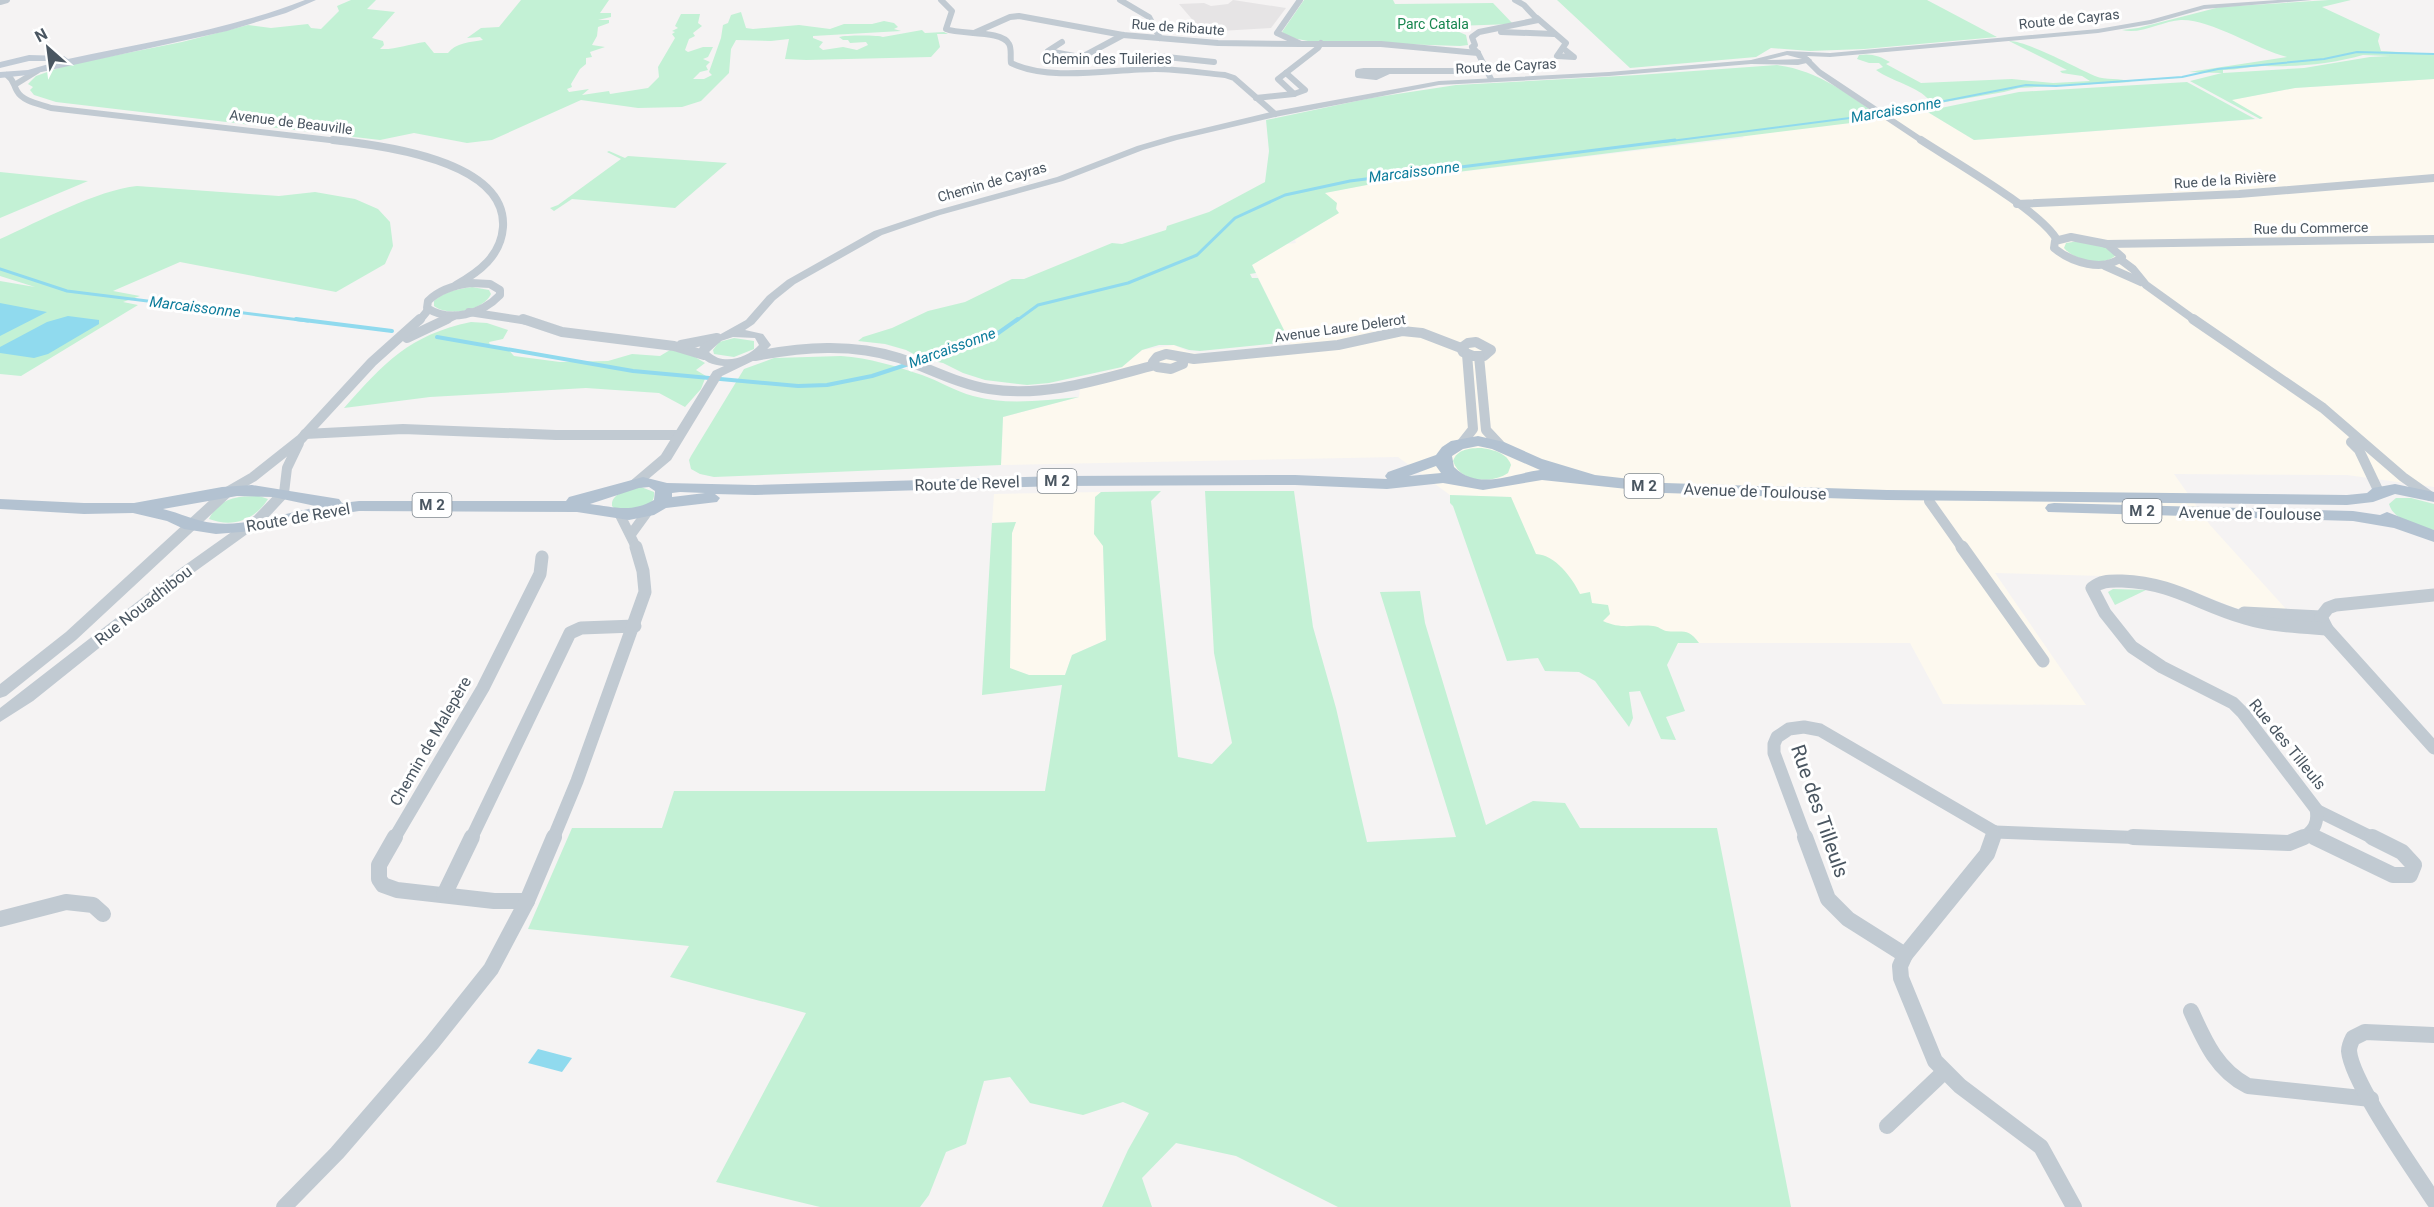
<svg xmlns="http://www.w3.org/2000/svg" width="2434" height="1207" font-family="Roboto,sans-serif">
	<rect width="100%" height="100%" fill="#f5f3f3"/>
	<g fill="#fdf9ef">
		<path d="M2434,79v408l-87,-12 -173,-1 36,51 76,84 -51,-1 -52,-21 -44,-10 -144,-4 91,132 -143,-1 -33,-61h-231l-8,12 -117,-41 -43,-117 -61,-2 -52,-38 -397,8 2,-48 76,-20 2,-18 40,-11 21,-18 32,-5 15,7 12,2 90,-9 -39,-80 35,-21 9,-1 -1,-3 43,-27 -2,-7 -12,-13 69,-13 350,-42 1,-3 151,-17 31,-7 48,29 288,-21 -31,-19 64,-12z"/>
		<path d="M1101,492l-6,5 8,49 3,94 -34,15 -7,20h-36l-19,-6 2,-136 4,-11 -24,1 2,-29z"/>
	</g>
	<path fill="#e6e4e5" d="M1233,0l53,8 -15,20 -68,4 -24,-28 25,-1 7,3 17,-2z"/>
	<g fill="#c3f1d5" fill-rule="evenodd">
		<path d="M351,0h25l-9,9 28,3 -23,26 11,3 1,4 -4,4c15,1 29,-5 45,-7l9,11h14c7,-10 23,-11 35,-13l-3,-3 -13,1 14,-10 18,-1 22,-27h88l-9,13h11v4l-13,3h11v3l-11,4 -1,9 -5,9 13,2 -15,5 2,5 -6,1v6l-6,5 -9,15 1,3 -5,2 2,3 20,-3 -7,6 27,-4 1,3 38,-6 11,-11 -1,-10 17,-29 -3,-4 3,-2 -3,-1 6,-3 -3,-2 6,-12h19l-2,9 4,3 -9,7 2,3 -6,3 -4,11 3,2 15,-5h10l-5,10 -5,2 7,3 -4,4 2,4 -8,2 -7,7h11l8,-4 -3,-3 12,-34 2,-13 5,-2 3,-8 10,-3 5,16 7,1 46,-4 31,4 14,-5h28l12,-3 10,2 4,4 -4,2 7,2 -88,5v2l10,4 -4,5 4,3 20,-3 14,3 11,-5 -2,-3 -16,1 -2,-3h-5l-4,-3c6,-2 40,-2 44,0l39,-7 3,3 19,-1 4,2h-11l3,13 -9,10 -125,3 -21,-1 4,-20 -18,2 -35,-1 -5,9 -2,24 -28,28 -19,6 -44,1 -57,-8 -89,40 -25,3 -53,-10 -34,7 -324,-38 -22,-7 -4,-5 3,-3 -5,-3 8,-8 31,-11 115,-23 66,-17 23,3 37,-4 3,4 10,1 18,-18 -2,-5z"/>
		<path d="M1304,0h89l2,4 98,-1 20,21 -58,2 2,5 9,4 2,10 -8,1 -152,-5 -16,-3 -10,-6z"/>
		<path d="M1557,0h370l70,37 -133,12 -54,2 -39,-3 -15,9 -126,11z"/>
		<path d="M2329,0h22l-29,7 58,27 -2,7 3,10 53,3v25l-139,9 -63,12 31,18 -3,1 -70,-38 32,-8 -33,-1 98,-15c-31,-8 -76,-38 -106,-37 -19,1 -40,15 -59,10l16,-2 82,-21zM2363,55l27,1 -20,1 -66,11 -81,5v-3c14,0 28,-4 42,-4 32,1 67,-2 98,-11z"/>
		<path d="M2009,41c16,-1 70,28 86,35 11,5 24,1 36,6l-112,6 -15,4 -59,10 -8,4 -23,3 -1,2 -20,3 -5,-3 9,-5 31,-4 1,-2c-10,-13 -38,-19 -53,-30l7,-3 -4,-4h-10l-12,-4 2,-4c12,-2 21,1 31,7l-4,2 35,19 91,-4 41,4 37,-2 -8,-5 -20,-3 -2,-2 7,-1z"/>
		<path d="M1777,65c41,5 73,30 106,54l-490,61 -68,13 12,10 -1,6 3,4 -87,52 4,8 -6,1 2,4h6l32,64 -90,9 -11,-1 -15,-5h-15l-17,5 -20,17 -73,16 -22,2 -42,-5 -22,-7 -20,-10 -20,-4 -17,-9 -21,-6 -27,-3 5,-4 29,-9 36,-17 37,-9 47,-23h12l88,-36 10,1 44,-14 1,-4 42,-14 56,-30 4,-31 -3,-31 105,-22 85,-13 182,-10z"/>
		<path d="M2187,82l68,37 -281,21 -48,-29 93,-19z"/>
		<path d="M609,151l16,7 3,-2 99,7 -52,45 -103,-9 -18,12 -4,-3 8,-3 63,-46 -14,-7z"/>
		<path d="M0,172l88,9 -88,37z"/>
		<path d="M137,186l142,10 36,-4 40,7 23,10 12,13 3,24 -8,18 -49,28 -156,-30 -67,29 27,5 -17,6 15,3 -117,71 -21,-2v-93l35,6 -35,-11v-37c38,-17 97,-49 137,-53z"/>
		<path d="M2079,241l25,5 10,7 1,3c-13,11 -41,4 -51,-8l2,-5z"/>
		<path d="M472,287l17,3 2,4c-8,17 -43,23 -57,12v-5c11,-10 24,-12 38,-14z"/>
		<path d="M471,322l16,1 21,7 -5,9 -14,3 2,6 15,-1 8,9 46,6 48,-1 24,-7 28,2 10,-6 20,4 15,9 -9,7 10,6 -5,13 -16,18 -26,-14 -73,-5 -156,9 -86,11c40,-45 65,-73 127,-86z"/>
		<path d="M734,338l20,3v8l-20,8 -20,-3 -1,-4 6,-8z"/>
		<path d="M841,356c29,2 54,10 81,19 17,6 33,16 51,21 35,10 71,4 106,1l-76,20 -2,48 -287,12 -14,-3 -9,-5 -2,-9 2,-4 53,-87 30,-11z"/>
		<path d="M1482,448c12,2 25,5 29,17l-3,8c-16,11 -48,10 -55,-12 4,-12 17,-13 29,-13z"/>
		<path d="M641,487l13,5c2,20 -26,17 -39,17l-3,-3c-1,-14 17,-15 29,-19z"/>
		<path d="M1161,491l-10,10 27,256 34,7 20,-21 -18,-90 -9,-162h89l19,136 23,81 31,134 89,-5 -76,-245 40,-1 5,32 61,202 47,-24 32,2 15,25h137l74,379h-453l-102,-51 -60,-13 -34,35 10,29h-50l26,-57 21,-37 -26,-11 -40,13 -53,-12 -20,-26 -26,4 -18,63 -20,8 -17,43 -9,12h-100l-104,-25 90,-169 -136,-36 19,-31 -161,-17 44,-101h90l12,-37h371l17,-106 -80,10 10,-172 24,-1 -4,11 -2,135 19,7h36l7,-20 34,-15 -3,-94 -9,-12 1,-37 6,-5z"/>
		<path d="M1450,495l61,2 25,57c19,1 36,23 44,40l10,-2 2,11 16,2 2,9 -7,7c20,9 30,3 50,5 5,0 9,4 13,5 16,2 22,-4 33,12h-21l-11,22 18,46 -19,6 10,23 -15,-1 -21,-48 -11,1 4,26 -4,9 -34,-46 -16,-9 -34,-1 -7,-13 -31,3 -54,-155 -3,-3z"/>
		<path d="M259,496l9,3c-13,21 -35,29 -59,20 10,-21 28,-23 50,-23z"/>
		<path d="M2396,498h15l23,6v26c-15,-3 -41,-10 -45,-26z"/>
		<path d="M2113,589l33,1 -31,15 -7,-13z"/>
	</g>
	<g fill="#90daee">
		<path d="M0,303l47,9 -47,24z"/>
		<path d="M68,316l31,4v4l-51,30 -14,4 -34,-5v-6l47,-25z"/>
		<path d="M538,1049l34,9 -10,14 -34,-9z"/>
	</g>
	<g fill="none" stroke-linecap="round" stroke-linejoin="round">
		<path stroke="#90daee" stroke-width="2" d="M1663,142l210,-27 153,-30 30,1 126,-9 36,-8 106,-10 33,-7 77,2"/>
		<g stroke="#90daee" stroke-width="3">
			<path d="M0,269l67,22 241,30"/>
			<path d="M1016,321l22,-16 90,-22 69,-28 38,-37 50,-23 65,-14 325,-41"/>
		</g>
		<g stroke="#90daee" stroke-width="4">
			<path d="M296,319l96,12"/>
			<path d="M437,337l196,34 165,15 29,-1 45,-9 122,-40 24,-17"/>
		</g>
		<g stroke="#c1cad2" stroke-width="6">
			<path d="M941,0l11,11 -6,18c15,6 56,1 63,15 3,5 1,13 2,19 39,19 101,6 144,6 23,0 47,4 70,6l9,3 41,36"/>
			<path d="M1120,0l29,17 11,21"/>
			<path d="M1300,0l-23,33 24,11h80l97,9"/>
			<path d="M0,2l7,-2"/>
			<path d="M1537,18l29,25 -9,13 17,1 -10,-8"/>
			<path d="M1501,32l53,2"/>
			<path d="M974,33l36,-16 9,-1 104,19 95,8 83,1"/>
			<path d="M1062,42l-14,9 53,10"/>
			<path d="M1472,47l3,-2 -3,-8 7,-5 59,-12 -14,-15 -9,-5"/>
			<path d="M1473,48l5,5 13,26"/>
			<path d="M1157,56l57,6"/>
			<path d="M1080,58l43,-23"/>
			<path d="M1807,60l12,12 105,70"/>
			<path d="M1364,71h25l-13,6 -18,-2v-3z"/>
			<path d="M1389,71h71"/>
			<path d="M1286,73l19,17 -11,4"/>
			<path d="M7,75c7,5 6,9 10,16 6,11 23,13 34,17l296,34"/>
			<path d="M16,84l21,-13"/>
			<path d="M1256,98l38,-4 -16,-15 40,-31 3,-5"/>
		</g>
		<g stroke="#c1cad2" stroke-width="8">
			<path d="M333,140c47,5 174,20 170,87 -2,29 -24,45 -47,58"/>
			<path d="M1921,140c32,21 120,71 136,100"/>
			<path d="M2017,204l222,-10 195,-16"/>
			<path d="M2071,237l36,7 15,13c-19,16 -51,5 -68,-9l1,-7z"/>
			<path d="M2106,244l328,-5"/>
			<path d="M2121,260l12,9 13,16 50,36"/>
			<path d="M2105,266l36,16"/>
			<path d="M471,283l19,1 10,6v5c-18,19 -50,28 -73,13l1,-7c12,-12 27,-16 43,-18z"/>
			<path d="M469,312l59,9"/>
			<path d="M419,321l9,-11"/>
			<path d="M444,321l10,-5"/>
		</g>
		<g stroke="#c1cad2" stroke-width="10">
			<path d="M523,319l39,13 112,14 30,9"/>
			<path d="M2193,319l130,89 80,69 27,19"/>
			<path d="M407,338l40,-19"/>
			<path d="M1476,342l15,8 -7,6h-11l-10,-4 -2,-4 7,-5z"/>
			<path d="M681,345l36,-7"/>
			<path d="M755,356c48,-9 97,-13 144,2 30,10 59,26 90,31 57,9 112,-10 166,-24"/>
			<path d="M1479,356l7,74 14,15"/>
			<path d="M1183,358v6l-12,5 -14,-2 -4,-5 4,-5 9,-3 28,5 144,-14 64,-14 20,2 39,15"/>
			<path d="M305,434l98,-5 153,6h123"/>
			<path d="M2351,442l8,8 20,42"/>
			<path d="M1462,443l11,-14 -6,-75"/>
			<path d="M227,492l26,-15 48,-38 71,-77 48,-43"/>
			<path d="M284,493l3,-25 12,-25"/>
			<path d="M1929,501l34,48"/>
			<path d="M620,515l17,34"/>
			<path d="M632,533l16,-22"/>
		</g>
		<g stroke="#c1cad2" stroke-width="13">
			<path d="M1962,547l81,114"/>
			<path d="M2244,613l77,4"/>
			<path d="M2321,617l6,12 107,119"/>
			<path d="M2321,617l7,-9 8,-3 98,-10"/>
			<path d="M2318,811l57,28"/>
			<path d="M1995,832l178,7"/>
			<path d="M2309,835l8,4"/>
			<path d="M394,839l89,-151 57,-114 2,-17"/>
			<path d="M471,839l99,-206 11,-5 54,-2"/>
			<path d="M553,839l24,-58 68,-189 -2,-21 -7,-24"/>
			<path d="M1806,839l-32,-86v-9l3,-7 12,-8 15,-2 16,3 175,102"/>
			<path d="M1993,839l2,-7"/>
			<path d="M2301,839c12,-7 18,-15 15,-30l-73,-96 -10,-10 -71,-36 -30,-20 -27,-34 -13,-25c10,-8 18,-7 30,-7 52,2 77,24 123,37 26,8 54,9 82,11"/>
		</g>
		<g stroke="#c1cad2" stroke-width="16">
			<path d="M395,837l-16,28v14l4,6 14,5 97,11h33"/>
			<path d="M1805,837l23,62 20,20 57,36 82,-101 6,-17"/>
			<path d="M2133,837l156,6 15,-6"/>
			<path d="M2314,837l79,38h17l4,-10 -12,-13 -30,-15"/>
			<path d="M444,895l28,-58"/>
			<path d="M0,919l66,-17 27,3 10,9"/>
			<path d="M1905,955l-5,11 1,12 34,83 25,25 81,61 33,60"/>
			<path d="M2191,1011c14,31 26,59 57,75l123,13"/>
			<path d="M2434,1035l-69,-3 -12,6c-2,4 -4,8 -4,13 3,32 65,119 85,150"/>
			<path d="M1887,1126l57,-54"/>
			<path d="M284,1207l53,-54 95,-110 59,-74 36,-68 27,-64"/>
		</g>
		<g fill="#c1cad2" fill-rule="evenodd">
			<path d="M2278,0h34l-108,9 -53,15 -53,9 -268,24 -23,-1 5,4 -1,2 -13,3 -47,-1 -142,12 -170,9 -164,32 -98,23 -34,10 -80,31 -123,34 -58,20 -87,49 -20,16 -21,24 -9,6 18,4 8,11 -12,13 -37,18 -51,84 -31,26 -5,1 -7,-4 33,-28 52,-84 11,-5c-12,-1 -20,-4 -27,-14l4,-7 45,-25 21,-24 20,-16 87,-49 60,-20 123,-34 80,-31 34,-10 104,-25 164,-30 170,-9 142,-12 36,-9 43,2 268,-24 52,-9 54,-15zM1787,55l15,4 -35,1zM733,337l22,1 4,7c-12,13 -36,21 -50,7l12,-11z"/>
			<path d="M227,488l7,4 -2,3 -156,145 -70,56 -6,2v-14l66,-52 156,-143z"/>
			<path d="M284,489l7,4 -27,29 -75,54 -156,125 -33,21v-14l178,-138 76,-54 25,-26z"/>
		</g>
		<path fill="#c1cbd6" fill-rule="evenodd" d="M305,0h11l-30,13 -59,18 -199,44 -28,3v-6l28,-2 31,-9h-30l-29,7v-6l29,-7 35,1 4,3c80,-17 160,-29 237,-59z"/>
		<g fill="#b3c2d1" fill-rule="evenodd">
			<path d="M1478,436l26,6 38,17 53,16 70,8 222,7 460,5 20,-2 6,-5 22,-4 39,8v10l-39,-8 -22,8 -26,3 -460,-5 -222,-7 -123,-13 -59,10 -40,-7 -56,6 -92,-4 -235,1 -305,9 -40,-1 5,4 -3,4 -51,6 -12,7 -25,5 -52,-8 -218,-1 -57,9 -36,10 -50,4 -32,-5 -17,-8 -34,-8 -49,1 -84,-5v-10l84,4h50l88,-16 30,-2 81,13 6,1 3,4 17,-2h207l3,-4 74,-20 24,6 88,2 305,-9 235,-1 92,4 -2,-3 3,-4 48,-17 6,-8 9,-6zM1478,446l14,3 48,21c-29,4 -62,21 -86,-3l-2,-11 11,-7zM1436,466l5,7 -32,3zM649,487l6,4 -1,9c-22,13 -40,7 -64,4l49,-16zM680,492l25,1 -33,4v-4zM237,496l36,1 47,10c-35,5 -71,20 -107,16 -18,-2 -33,-10 -50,-14z"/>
			<path d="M2054,503l299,8 27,4 7,-3 47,18v12l-40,-14 -41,-7 -305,-9 -3,-4 3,-4z"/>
		</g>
	</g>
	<g text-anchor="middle" stroke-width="6" stroke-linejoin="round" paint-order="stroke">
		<g font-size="14" fill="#4a5661" stroke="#fff">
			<text transform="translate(2069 19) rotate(-6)" y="5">Route de Cayras</text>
			<text transform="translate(1178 27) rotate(4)" y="5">Rue de Ribaute</text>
			<text x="1107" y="64">Chemin des Tuileries</text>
			<text transform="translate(1506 66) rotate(-3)" y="5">Route de Cayras</text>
			<text transform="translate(291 122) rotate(7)" y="5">Avenue de Beauville</text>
			<text transform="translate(2225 180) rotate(-4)" y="5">Rue de la Rivière</text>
			<text transform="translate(992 182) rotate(-16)" y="5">Chemin de Cayras</text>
			<text transform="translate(2311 228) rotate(-1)" y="5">Rue du Commerce</text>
			<text transform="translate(1340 328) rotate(-8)" y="5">Avenue Laure Delerot</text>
		</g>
		<g font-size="14" fill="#17864f" stroke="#fff">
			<text x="1433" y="29">Parc Catala</text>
		</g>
		<g font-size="15" font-style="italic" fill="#0c7c9b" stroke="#fff">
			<text transform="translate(1896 110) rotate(-10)" y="5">Marcaissonne</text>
			<text transform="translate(1414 172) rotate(-7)" y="5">Marcaissonne</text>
			<text transform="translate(195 307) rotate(7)" y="5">Marcaissonne</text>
			<text transform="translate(952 348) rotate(-20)" y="5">Marcaissonne</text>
		</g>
		<g fill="#fff" stroke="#808990" stroke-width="1.5">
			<rect x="1037.5" y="469" width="39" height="24" rx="4.5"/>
			<rect x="1624.5" y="474" width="39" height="24" rx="4.5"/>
			<rect x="412.5" y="493" width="39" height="24" rx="4.5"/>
			<rect x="2122.5" y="499" width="39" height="24" rx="4.5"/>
		</g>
		<g font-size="15" font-weight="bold" fill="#4a5661">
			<text x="1057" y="486">M 2</text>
			<text x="1644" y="491">M 2</text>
			<text x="432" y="510">M 2</text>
			<text x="2142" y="516">M 2</text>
		</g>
		<g font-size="16" fill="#4a5661" stroke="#fff">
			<text transform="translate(967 483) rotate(-2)" y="6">Route de Revel</text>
			<text transform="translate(1755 491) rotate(2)" y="6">Avenue de Toulouse</text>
			<text transform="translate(2250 513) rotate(1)" y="6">Avenue de Toulouse</text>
			<text transform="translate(298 517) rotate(-10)" y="6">Route de Revel</text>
			<text transform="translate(143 605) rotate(-38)" y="6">Rue Nouadhibou</text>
			<text transform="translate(430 741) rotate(-60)" y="6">Chemin de Malepère</text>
			<text transform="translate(2288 744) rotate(51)" y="6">Rue des Tilleuls</text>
		</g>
		<g font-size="20" fill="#4a5661" stroke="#fff">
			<text transform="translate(1820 811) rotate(71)" y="7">Rue des Tilleuls</text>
		</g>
	</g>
	<g transform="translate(48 48) rotate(332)" stroke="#ffffff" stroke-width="4.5" paint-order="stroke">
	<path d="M0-4.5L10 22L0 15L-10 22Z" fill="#4a5661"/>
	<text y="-9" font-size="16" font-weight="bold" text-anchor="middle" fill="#4a5661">N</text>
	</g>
</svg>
